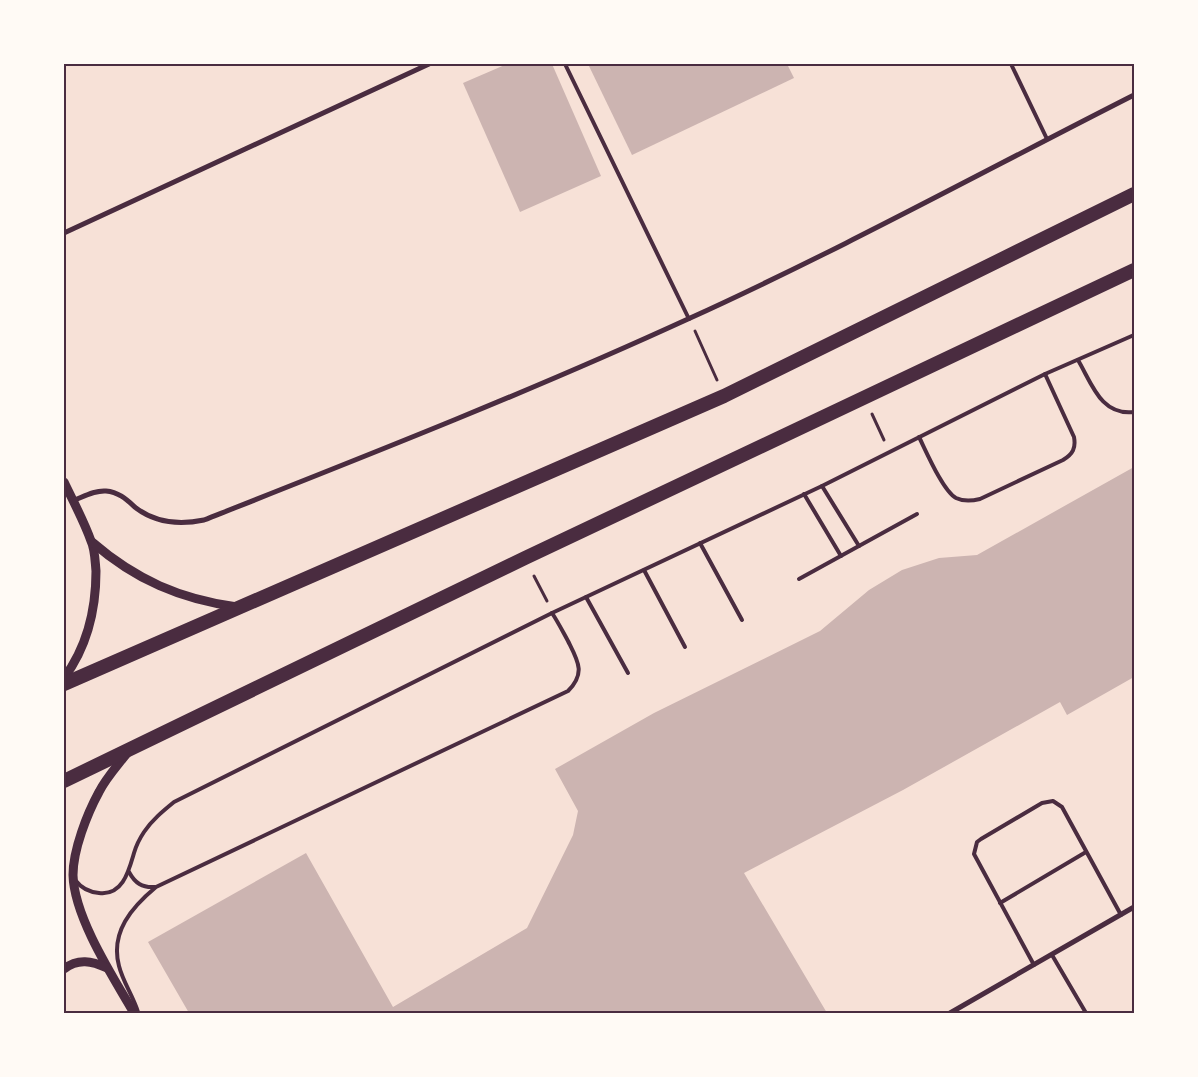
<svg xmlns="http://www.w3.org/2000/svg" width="1198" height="1077" font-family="'DejaVu Sans',sans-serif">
	<rect width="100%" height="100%" fill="#f7e1d7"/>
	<g fill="#ccb4b1">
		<path d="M507,64h45l49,112 -81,36 -57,-129z"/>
		<path d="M588,64h199l7,14 -162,77z"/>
		<path d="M1134,467v210l-67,38 -7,-13 -157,88 -159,83 83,140h-638l-41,-71 158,-89 87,154 134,-79 46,-93 5,-24 -23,-42 99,-56 166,-82 49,-41 33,-20 37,-12 38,-3z"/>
	</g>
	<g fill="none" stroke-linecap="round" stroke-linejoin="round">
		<g stroke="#4a2c40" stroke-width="3">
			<path d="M695,331l22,49"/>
			<path d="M872,414l12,26"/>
			<path d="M534,576l13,25"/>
		</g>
		<g stroke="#4a2c40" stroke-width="4">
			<path d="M565,64l124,255"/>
			<path d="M1011,64l36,75"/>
			<path d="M1078,360c14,24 23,56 56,52"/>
			<path d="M919,437c7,14 24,54 37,61 8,4 16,3 24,1l83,-39c10,-6 13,-12 11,-23l-29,-63"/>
			<path d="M822,486l37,60"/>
			<path d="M804,494l37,62"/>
			<path d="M700,543l42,77"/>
			<path d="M644,570l41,77"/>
			<path d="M799,579l118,-65"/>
			<path d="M586,597l42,76"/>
			<path d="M129,872c6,11 13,16 26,15"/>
			<path d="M76,881c6,8 13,11 23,12 24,3 30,-23 35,-40 2,-7 6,-15 10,-21 8,-12 19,-21 30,-30l378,-189 270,-127 223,-112 89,-39"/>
			<path d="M1000,903l86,-51"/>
			<path d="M1052,955l34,58"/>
			<path d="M1034,965l-60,-111 3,-12 4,-3 61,-36 11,-2 9,6 59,108"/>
			<path d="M138,1012c-5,-16 -15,-30 -19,-46 -9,-34 13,-59 37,-79l412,-196c18,-18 10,-30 0,-50 -5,-9 -10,-19 -16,-28"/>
		</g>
		<g stroke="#4a2c40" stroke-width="5">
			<path d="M64,233l365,-169"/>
			<path d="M72,501c11,-4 22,-11 34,-10 13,1 21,9 30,17 20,15 44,17 68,12 162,-64 325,-128 484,-201 152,-69 298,-149 446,-224"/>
			<path d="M950,1013l184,-106"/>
		</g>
		<g stroke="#4a2c40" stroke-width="9">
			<path d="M64,482c9,19 20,39 27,59 4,8 4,20 5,30 0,39 -9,76 -32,107"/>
			<path d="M92,542c44,38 88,57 145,65"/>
			<path d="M128,752c-10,13 -22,26 -29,40 -12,22 -26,58 -26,83 1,42 40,102 61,138"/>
			<path d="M64,969c14,-11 28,-8 43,-1"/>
		</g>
		<g stroke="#4a2c40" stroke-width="14">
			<path d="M64,684l660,-288 410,-202"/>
			<path d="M64,781l461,-223 609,-288"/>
		</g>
	</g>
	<rect width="1198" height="1077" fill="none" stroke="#fffaf5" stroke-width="130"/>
	<rect x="65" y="65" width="1068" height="947" fill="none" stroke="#4a2c40" stroke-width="2"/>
</svg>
